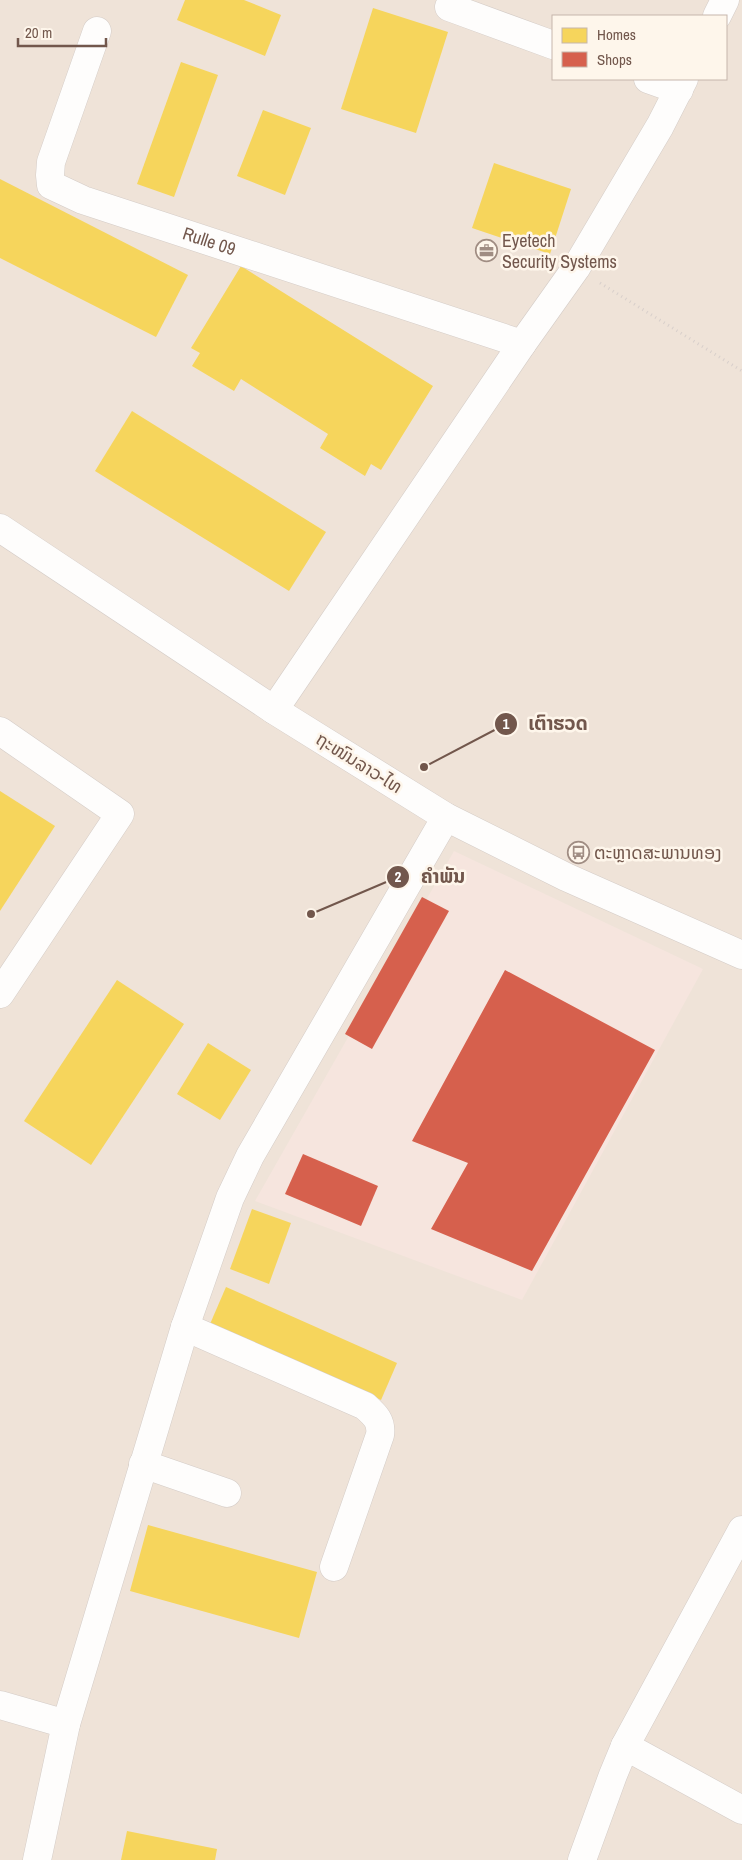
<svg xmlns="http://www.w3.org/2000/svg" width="742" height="1860" font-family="'Archivo Narrow','Noto Sans Lao',sans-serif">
	<rect width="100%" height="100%" fill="#f6f0ea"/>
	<path fill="#efe3d8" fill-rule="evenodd" d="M0,0h742v1860h-742zM553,16h173v63h-173z"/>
	<path fill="#f6e5de" d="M454,851l249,118 -181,331 -267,-99z"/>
	<g fill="#f6d55c">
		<path d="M185,0h59l37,15 -16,41 -88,-36z"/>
		<path d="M373,8l75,24 -32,101 -75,-24z"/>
		<path d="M181,62l37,13 -44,122 -37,-13z"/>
		<path d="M263,110l48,18 -26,67 -48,-19z"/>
		<path d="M494,163l77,26 -21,65 -78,-26z"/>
		<path d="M0,179l188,96 -32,62 -156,-79z"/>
		<path d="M241,266l192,120 -52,84 -10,-6 -6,12 -45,-28 8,-14 -87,-55 -7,12 -42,-25 8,-13 -9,-5z"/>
		<path d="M132,411l194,121 -37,59 -194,-120z"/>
		<path d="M0,791l55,35 -55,85z"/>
		<path d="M117,980l67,44 -93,141 -67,-44z"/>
		<path d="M208,1043l43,27 -31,50 -43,-26z"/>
		<path d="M252,1209l39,14 -22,61 -39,-15z"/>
		<path d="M226,1287l171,76 -16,37 -171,-76z"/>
		<path d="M148,1525l169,47 -18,66 -169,-47z"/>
		<path d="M127,1831l90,18 -2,11h-94z"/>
	</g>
	<g fill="#d6604d">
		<path d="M422,897l27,14 -77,138 -27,-15z"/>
		<path d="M505,970l150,80 -123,221 -101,-42 37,-66 -56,-22z"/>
		<path d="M303,1154l75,32 -17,40 -76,-32z"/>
	</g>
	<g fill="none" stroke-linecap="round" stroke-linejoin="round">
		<defs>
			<g id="minor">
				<path d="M449,7l104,38"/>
				<path d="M717,16l8,-16"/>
				<path id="s1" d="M97,31l-46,131 -1,13 1,10 32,15 439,144"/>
				<path d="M648,79l31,11"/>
				<path d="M0,528l274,182 172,107 120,60 176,78"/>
				<path d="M274,710l248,-366 54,-76 84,-142 24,-47"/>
				<path d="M0,731l120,83 -120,180"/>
				<path d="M185,1327l180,79c10,9 17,15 15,29l-46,132"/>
				<path d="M143,1464l84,29"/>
				<path d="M0,1705l66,19"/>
				<path d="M625,1746l117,64"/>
				<path d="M37,1860l29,-136 119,-397 45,-129 20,-42 196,-339"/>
				<path d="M582,1860l31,-85 12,-29 117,-216"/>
			</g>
		</defs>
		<use href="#minor" stroke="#d4ccc7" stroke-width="29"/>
		<path stroke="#d8cfcb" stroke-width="3" stroke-dasharray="1 4" stroke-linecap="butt" d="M600,283l142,88"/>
		<use href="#minor" stroke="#fefdfc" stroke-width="28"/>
	</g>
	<defs>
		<symbol id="office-ring" viewBox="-11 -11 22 22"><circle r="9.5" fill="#fef6eb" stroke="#a08d83" stroke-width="1.5"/><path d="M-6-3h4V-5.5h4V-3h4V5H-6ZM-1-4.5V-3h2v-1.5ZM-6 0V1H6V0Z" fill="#a08d83"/></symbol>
		<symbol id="bus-ring" viewBox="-11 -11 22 22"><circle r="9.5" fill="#fef6eb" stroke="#a08d83" stroke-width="1.5"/><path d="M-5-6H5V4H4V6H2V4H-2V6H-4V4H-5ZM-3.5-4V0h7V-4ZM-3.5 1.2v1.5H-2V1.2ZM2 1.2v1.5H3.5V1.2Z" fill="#a08d83"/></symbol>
	</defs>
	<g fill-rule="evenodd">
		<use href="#office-ring" x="474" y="238" width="25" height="25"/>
		<use href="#bus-ring" x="566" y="840" width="25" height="25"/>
	</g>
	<g text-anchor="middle" stroke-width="5" stroke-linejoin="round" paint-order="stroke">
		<g font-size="18" fill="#72574c" stroke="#fef6eb">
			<text dy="6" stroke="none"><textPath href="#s1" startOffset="330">Rulle 09</textPath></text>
			<text transform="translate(359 763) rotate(32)" y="6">ຖະໜົນລາວ-ໄທ</text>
		</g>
		<g font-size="18" fill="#72574c" stroke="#fef6eb" text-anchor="start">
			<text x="502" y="247">Eyetech<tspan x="502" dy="21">Security Systems</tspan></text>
			<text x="594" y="859">ຕະຫຼາດສະພານທອງ</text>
		</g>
	</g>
	<path fill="none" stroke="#72574c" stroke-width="2" d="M424 767L506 724M311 914L398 877"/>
	<g fill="#72574c" stroke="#fef6eb" stroke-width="2">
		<circle cx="424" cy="767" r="5"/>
		<circle cx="311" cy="914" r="5"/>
		<circle cx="506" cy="724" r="12"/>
		<circle cx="398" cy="877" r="12"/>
	</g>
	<g font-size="15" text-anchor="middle" font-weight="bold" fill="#fff">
		<text x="506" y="729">1</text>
		<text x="398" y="882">2</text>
	</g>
	<g font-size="19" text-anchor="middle" font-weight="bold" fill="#72574c" stroke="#fef6eb" stroke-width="5" stroke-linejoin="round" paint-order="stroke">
		<text x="558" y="730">ເຕົາຮວດ</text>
		<text x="443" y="883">ຄໍາພັນ</text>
	</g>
	<rect x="552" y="15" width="175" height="65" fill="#fef6eb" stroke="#c6b6ab"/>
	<rect x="562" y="28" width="25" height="15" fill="#f6d55c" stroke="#c6b6ab"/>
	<text x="597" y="40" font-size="15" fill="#72574c">Homes</text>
	<rect x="562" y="52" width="25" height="15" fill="#d6604d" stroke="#c6b6ab"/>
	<text x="597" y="65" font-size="15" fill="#72574c">Shops</text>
	<path d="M18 38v8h88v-8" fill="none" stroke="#72574c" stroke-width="2.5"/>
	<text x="25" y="38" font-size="15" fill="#72574c" stroke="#fef6eb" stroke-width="4" paint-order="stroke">20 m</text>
</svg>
